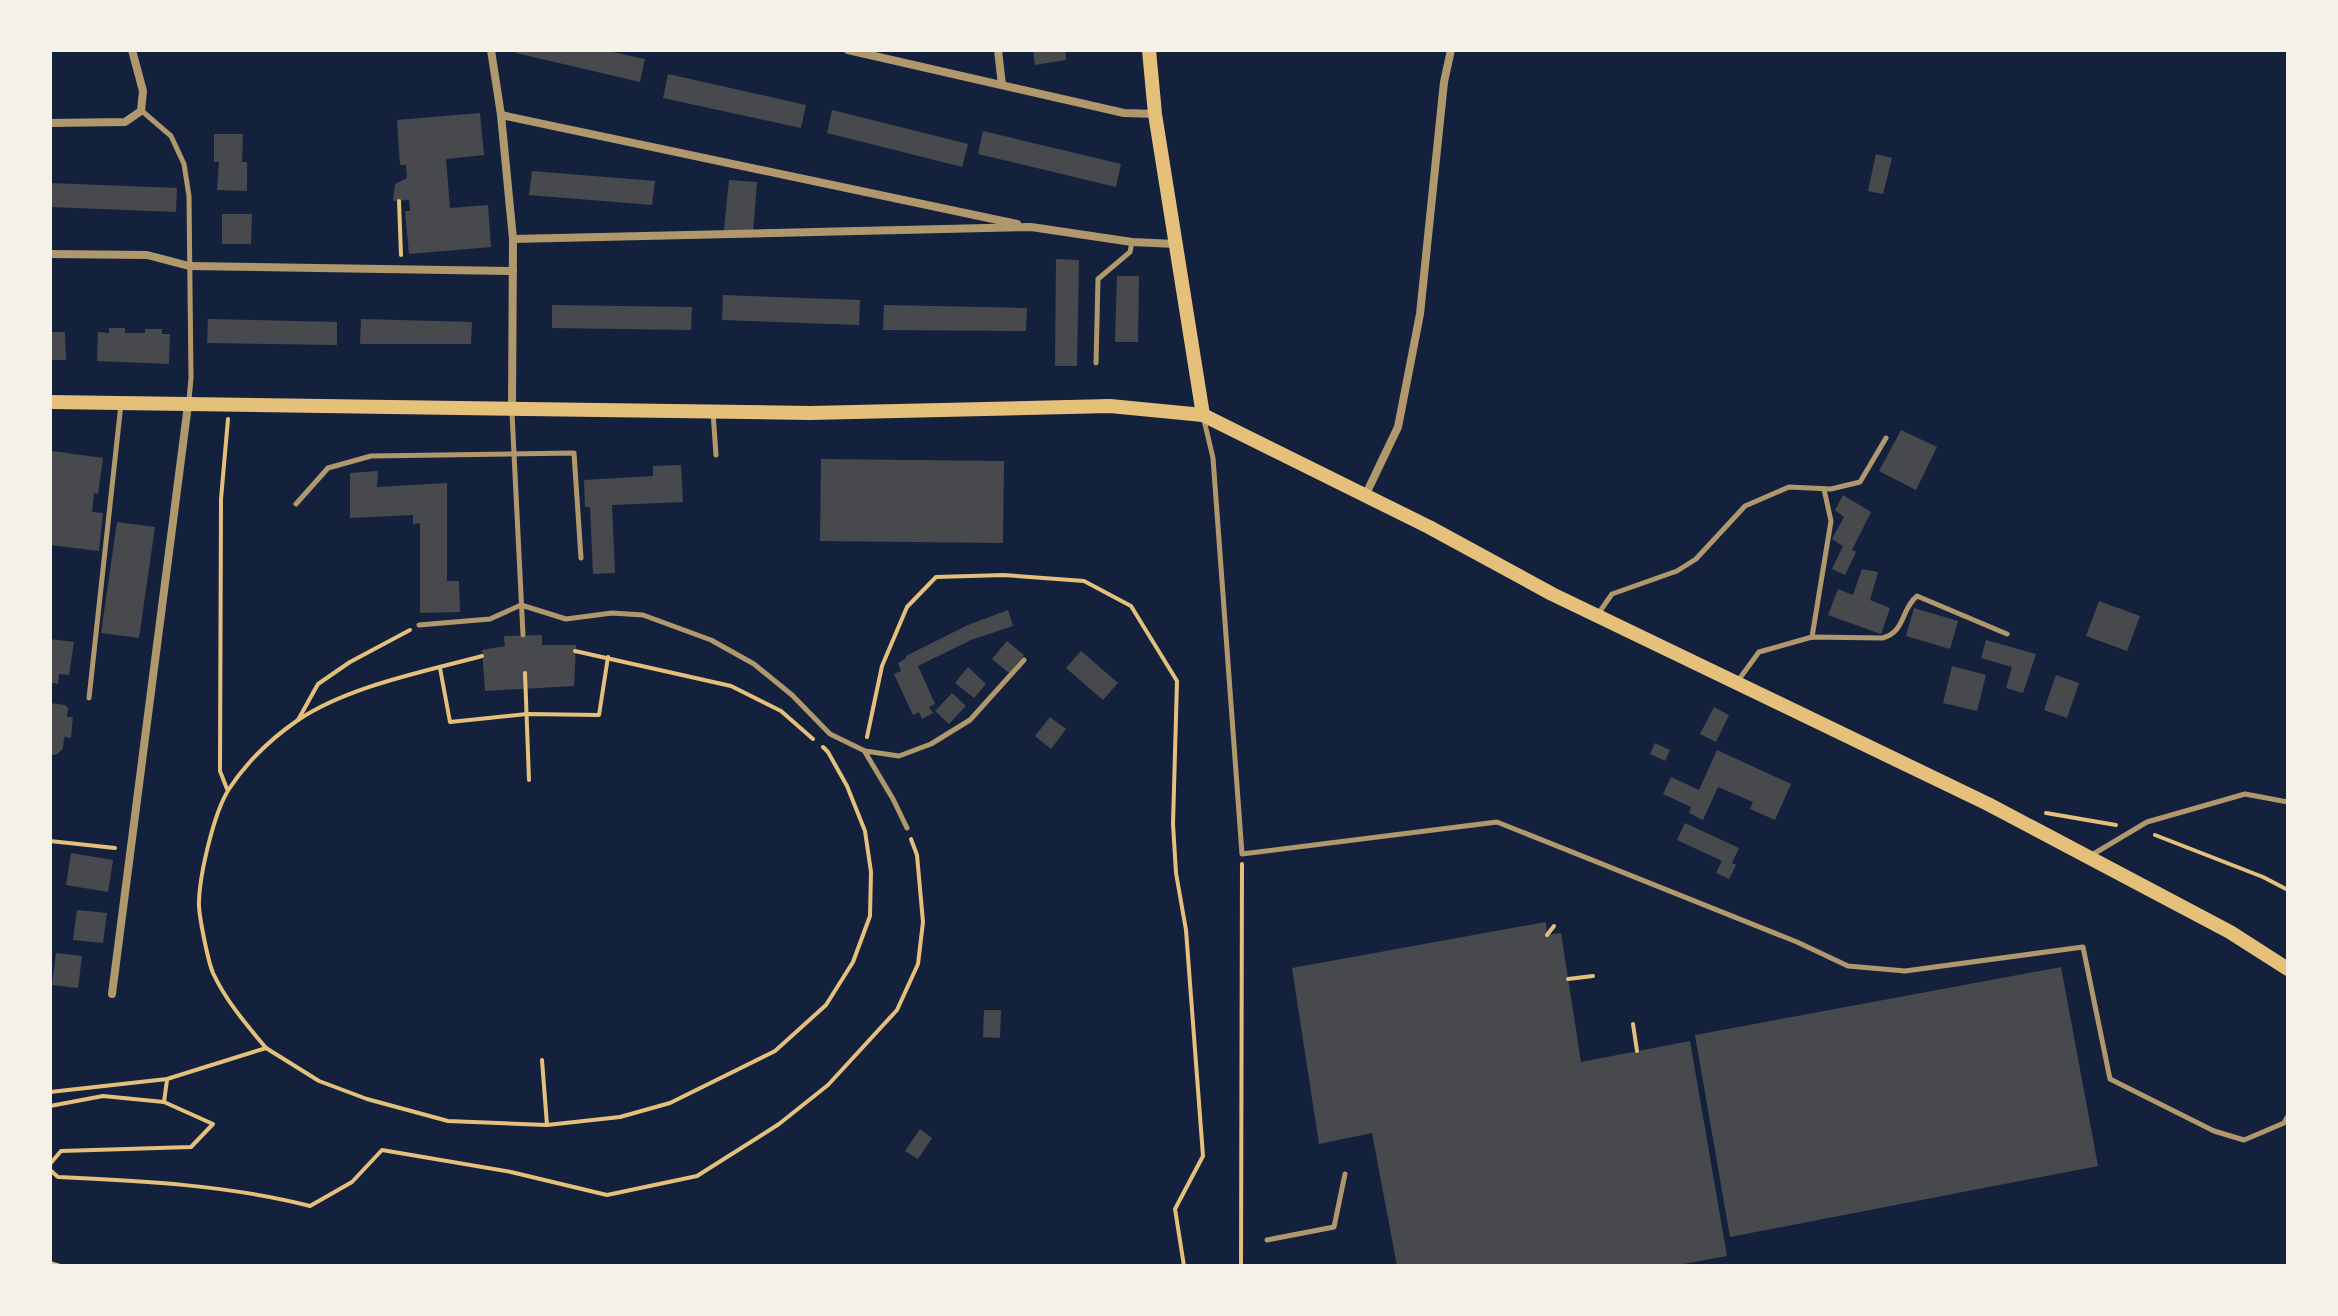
<svg xmlns="http://www.w3.org/2000/svg" width="2338" height="1316" font-family="'Exo 2',sans-serif">
	<rect width="100%" height="100%" fill="#14213d"/>
	<g fill="#48494c">
		<path d="M517,50h86l42,9 -5,23 -124,-29z"/>
		<path d="M1033,50h32l1,10 -31,5z"/>
		<path d="M668,74l138,31 -5,23 -138,-30z"/>
		<path d="M832,110l136,34 -6,23 -135,-34z"/>
		<path d="M480,113l4,42 -38,4 4,49 38,-3 3,42 -82,7 -4,-43h5l-1,-11 -16,1 2,-17 12,-6 -1,-13h-6l-3,-45z"/>
		<path d="M983,131l138,33 -5,23 -138,-33z"/>
		<path d="M214,134h29l-1,28h5v29l-30,-1 2,-28h-5z"/>
		<path d="M1876,154l16,4 -9,36 -15,-3z"/>
		<path d="M532,171l123,10 -3,24 -123,-10z"/>
		<path d="M729,180l28,2 -4,50 -29,-2z"/>
		<path d="M50,183l127,5 -1,24 -126,-5z"/>
		<path d="M222,214h30l-1,30h-29z"/>
		<path d="M1056,259l23,1 -2,106h-22z"/>
		<path d="M1117,276h22l-1,66h-23z"/>
		<path d="M723,295l137,5 -1,25 -137,-5z"/>
		<path d="M552,305l140,2 -1,23 -139,-2z"/>
		<path d="M884,305l143,3 -1,23 -143,-1z"/>
		<path d="M208,319l129,3v23l-130,-2z"/>
		<path d="M361,319l111,3 -1,22h-111z"/>
		<path d="M109,328h16v5h20v-4h17v5h8l-1,30 -72,-3 1,-29 11,1z"/>
		<path d="M50,332h15l1,28h-16z"/>
		<path d="M1901,430l36,17 -21,43 -37,-19z"/>
		<path d="M52,451l51,7 -5,36 -4,-1 -2,19 11,1 -4,38 -49,-6z"/>
		<path d="M821,459l183,2 -1,82 -183,-2z"/>
		<path d="M681,465l2,37 -71,3 3,68 -22,1 -3,-67h-5l-1,-27 69,-4v-10z"/>
		<path d="M378,471l-1,16 70,-4v98h12l1,31 -40,1v-90l-7,1v-9l-63,3v-45z"/>
		<path d="M1843,495l28,17 -19,38 4,2 -11,23 -13,-6 11,-23 -11,-7 12,-22 -9,-7z"/>
		<path d="M117,522l38,5 -16,111 -38,-5z"/>
		<path d="M1862,569l16,3 -8,28 20,8 -9,26 -53,-19 10,-26 15,6z"/>
		<path d="M2099,601l41,15 -13,35 -41,-15z"/>
		<path d="M1914,608l44,13 -8,28 -44,-13z"/>
		<path d="M1008,610l5,16 -42,14 -53,26 17,38 -6,3 4,6 -11,6 -3,-7 -6,3 -19,-41 7,-3 -3,-8 8,-5v-2l62,-31z"/>
		<path d="M542,635v10h34l-2,41 -89,5 -3,-41 23,-4 -1,-10z"/>
		<path d="M50,639l24,3 -5,33 -10,-1 -1,10 -8,-2z"/>
		<path d="M1986,640l50,14 -13,39 -17,-5 6,-21 -31,-9z"/>
		<path d="M1007,641l17,14 -15,18 -17,-14z"/>
		<path d="M1081,651l37,32 -15,17 -37,-32z"/>
		<path d="M1952,666l34,9 -9,36 -34,-8z"/>
		<path d="M968,667l18,17 -12,14 -19,-15z"/>
		<path d="M2056,675l23,8 -12,35 -23,-8z"/>
		<path d="M952,693l14,13 -17,18 -14,-13z"/>
		<path d="M50,703l15,2 3,3 -1,9h6l-2,21 -7,-1 -1,12 -7,6 -6,-1z"/>
		<path d="M1714,707l15,8 -13,27 -16,-8z"/>
		<path d="M1050,717l16,12 -15,20 -16,-13z"/>
		<path d="M1655,743l15,7 -5,11 -15,-7z"/>
		<path d="M1717,750l74,34 -16,36 -25,-11 3,-7 -35,-15 -15,33 -14,-7 2,-6 -28,-13 8,-17 28,13z"/>
		<path d="M1685,823l54,25 -7,15 4,2 -7,14 -13,-6 6,-12 -45,-21z"/>
		<path d="M71,853l42,7 -5,32 -42,-7z"/>
		<path d="M77,910l30,3 -4,30 -30,-3z"/>
		<path d="M1546,922l1,13 14,-2 20,129 109,-21 37,215 -54,10h-276l-25,-133 -53,11 -27,-176z"/>
		<path d="M56,953l26,3 -4,32 -26,-3z"/>
		<path d="M2061,967l37,199 -368,71 -35,-202z"/>
		<path d="M984,1010h17l-1,28 -17,-1z"/>
		<path d="M920,1129l12,9 -14,21 -13,-8z"/>
	</g>
	<g fill="none" stroke-linecap="round" stroke-linejoin="round">
		<g stroke="#e5c07b" stroke-width="4">
			<path d="M399,201l2,54"/>
			<path d="M575,651l156,35 50,25 32,28"/>
			<path d="M440,668l10,54 77,-8 72,1 9,-58"/>
			<path d="M525,673l4,107"/>
			<path d="M298,720l20,-36 32,-22 60,-32"/>
			<path d="M867,737l15,-71 25,-59 29,-30 68,-2 80,6 47,25 46,75 -4,143 3,49 10,57 17,226 -28,53 9,57"/>
			<path d="M227,789l-7,-18 1,-272 7,-80"/>
			<path d="M2046,813l70,12"/>
			<path d="M2155,835l108,42 25,13"/>
			<path d="M50,841l65,7"/>
			<path d="M1547,935l7,-9"/>
			<path d="M1568,979l25,-3"/>
			<path d="M1633,1024l4,27"/>
			<path d="M266,1048c-20,-24 -40,-47 -53,-75 -5,-12 -15,-60 -14,-72 1,-28 15,-89 30,-112 17,-26 43,-51 69,-69 51,-34 125,-48 184,-64"/>
			<path d="M542,1060l5,65"/>
			<path d="M50,1092l117,-13 99,-31 53,33 48,18 81,22 99,4 73,-8 50,-14 105,-52 51,-46 27,-43 17,-46 1,-44 -6,-41 -18,-45 -19,-34 -5,-5"/>
			<path d="M164,1102l3,-22"/>
			<path d="M50,1106l53,-10 61,6 49,22 -22,23 -130,4 -11,13"/>
			<path d="M50,1170l8,7c85,4 170,8 252,29l42,-24 30,-32 129,22 96,23 90,-19 82,-52 49,-39 69,-75 21,-46 5,-42 -6,-67 -6,-16"/>
			<path d="M50,1263l10,3"/>
			<path d="M1241,1266l1,-402"/>
		</g>
		<g stroke="#b1986c" stroke-width="5">
			<path d="M142,111l29,25 13,28 5,32 2,182 -2,22"/>
			<path d="M1096,363l2,-84 32,-27 2,-10"/>
			<path d="M713,412l3,43"/>
			<path d="M512,413l11,222"/>
			<path d="M1204,420l9,38 29,396 255,-32 300,120 51,24 57,5 178,-24 27,132 104,52 30,9 40,-17 4,-7"/>
			<path d="M296,504l32,-36 43,-12 203,-3 7,105"/>
			<path d="M1598,614l14,-20 65,-23 19,-12 49,-53 44,-19 42,2 29,-7 26,-44"/>
			<path d="M419,625l71,-6 31,-14 45,14 46,-6 31,2 68,25 43,24 38,31 38,39 35,17 34,5 32,-12 39,-24 54,-60"/>
			<path d="M1812,637l19,-116 -7,-32"/>
			<path d="M1737,682l22,-30 53,-15 70,1c24,-6 18,-28 35,-42l90,38"/>
			<path d="M89,698l32,-294"/>
			<path d="M865,752l28,47 14,29"/>
			<path d="M2090,856l57,-34 98,-28 43,8"/>
			<path d="M1267,1240l67,-13 11,-53"/>
		</g>
		<g stroke="#b1986c" stroke-width="8">
			<path d="M491,50l10,65 12,124 -1,169"/>
			<path d="M848,50l276,63 31,1"/>
			<path d="M998,50l4,35"/>
			<path d="M501,115l516,109"/>
			<path d="M50,123l75,-1 16,-11 2,-20 -11,-41"/>
			<path d="M513,239l518,-12 101,15 43,2"/>
			<path d="M50,254l97,1 42,11 324,5"/>
			<path d="M1365,496l33,-69 22,-113 24,-232 7,-32"/>
			<path d="M112,994l76,-589"/>
		</g>
		<g stroke="#e5c07b" stroke-width="14">
			<path d="M1149,50l6,64 48,301"/>
			<path d="M50,402l760,11 300,-7 93,9 226,112 123,67 436,210 242,128 58,37"/>
		</g>
	</g>
	<rect width="2338" height="1316" fill="none" stroke="#f6f1e7" stroke-width="104"/>
</svg>
